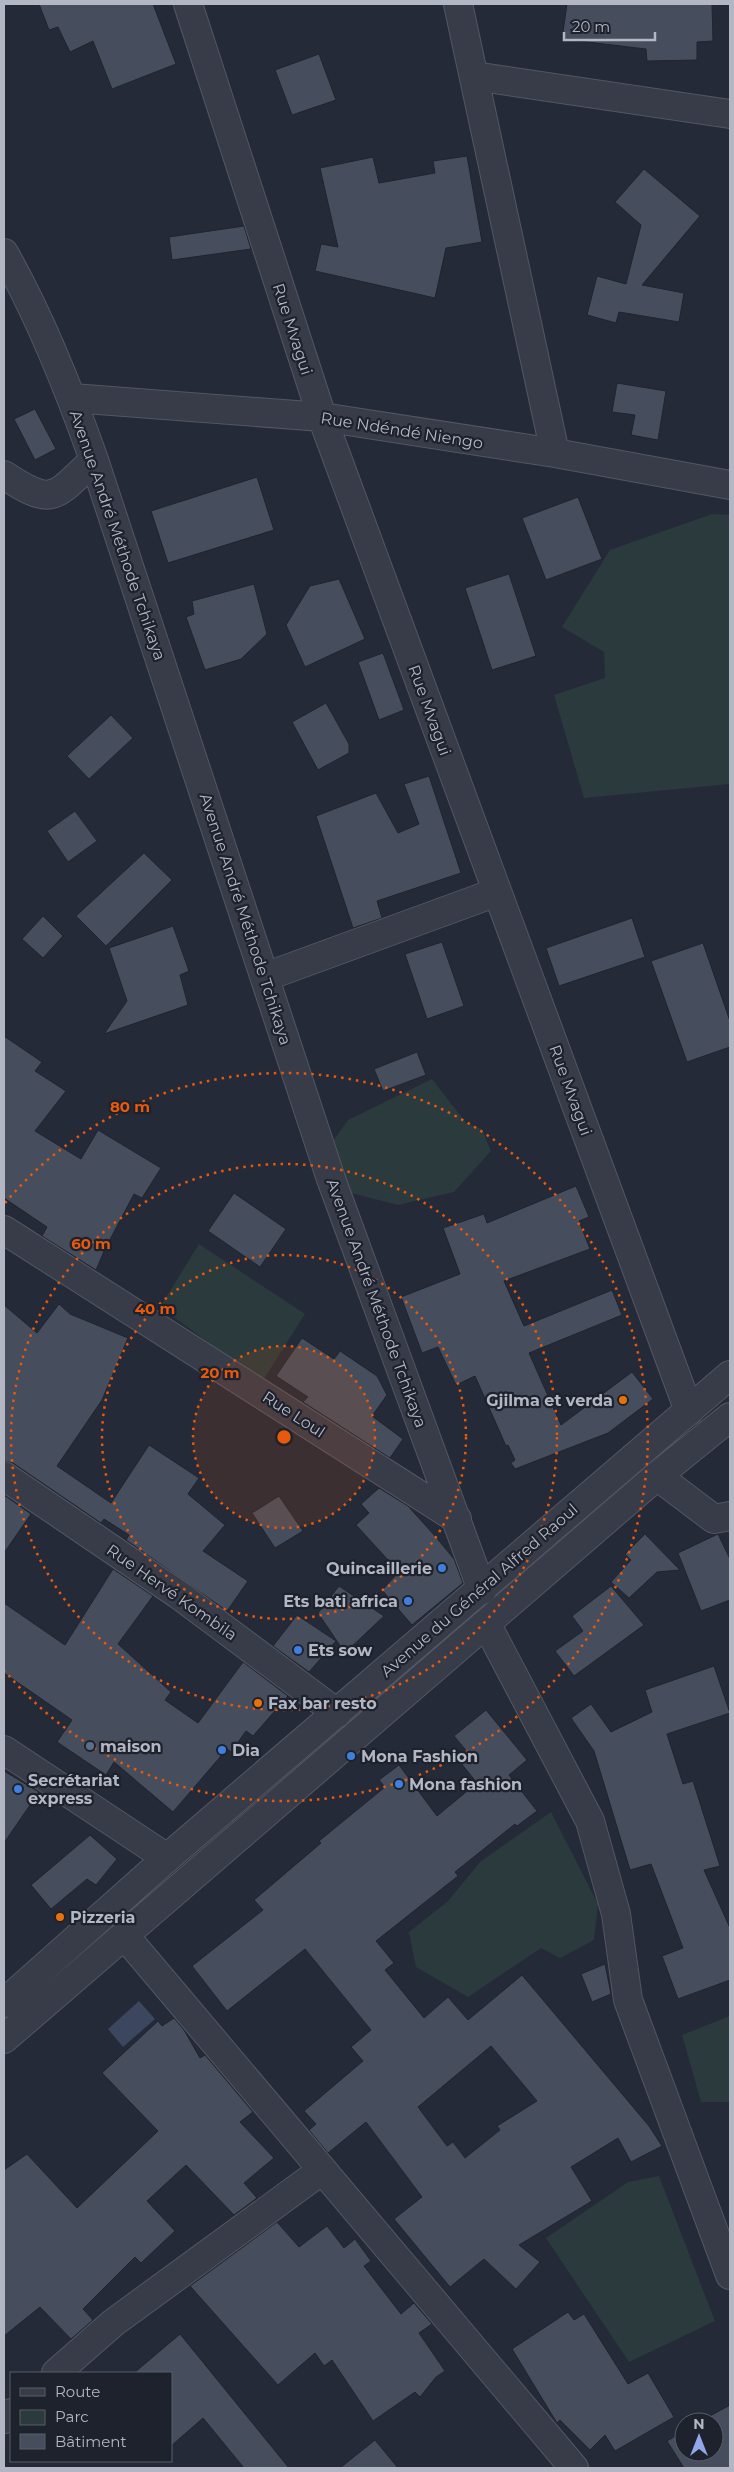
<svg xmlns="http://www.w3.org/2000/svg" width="734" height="2472" font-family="Montserrat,sans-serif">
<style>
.green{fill:#2a3a3d}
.water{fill:#3c465f}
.building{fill:#464d5c;stroke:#1f242f;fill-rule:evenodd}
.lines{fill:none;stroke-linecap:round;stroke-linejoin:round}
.minor-casing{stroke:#535763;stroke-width:30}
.tertiary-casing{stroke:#535763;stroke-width:30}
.minor{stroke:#383c49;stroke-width:28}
.tertiary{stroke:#383c49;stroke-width:28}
.ring{fill:none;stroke:#e8590c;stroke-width:2.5;stroke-dasharray:2.5 5}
.food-dot{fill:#e8710a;stroke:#1d222d;stroke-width:2}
.shop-dot{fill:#3f7fe0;stroke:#1d222d;stroke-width:2}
.service-dot{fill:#5c6f8a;stroke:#1d222d;stroke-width:2}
.labels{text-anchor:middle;stroke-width:4.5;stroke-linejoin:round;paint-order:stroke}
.street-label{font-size:16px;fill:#b3b7c4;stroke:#1d222d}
.poi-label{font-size:16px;font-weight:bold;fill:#b3b7c4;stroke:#1d222d;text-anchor:start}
.centre{fill:#e8590c;stroke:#1d222d;stroke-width:2.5}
.ring-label{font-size:15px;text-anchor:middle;font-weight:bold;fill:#e8590c;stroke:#1d222d;stroke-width:4.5;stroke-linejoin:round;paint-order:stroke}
</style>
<rect width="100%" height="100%" fill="#242a38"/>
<path class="green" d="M712,514L730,515V784L584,798L554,695L605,678L604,652L562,627L610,550Z
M432,1079L467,1124L482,1129L491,1151L454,1192L398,1205L347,1192L333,1141L348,1120Z
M199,1244L305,1314L262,1382L160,1307Z
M551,1812L598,1904L594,1940L560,1958L541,1948L468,1997L416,1967L409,1932L448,1901L480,1862Z
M730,2016V2102H701L682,2035Z
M659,2176L715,2321L629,2362L546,2238L628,2182Z"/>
<path class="water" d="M139,2001L155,2019L123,2047L108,2029Z"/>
<path class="building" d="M39,4H153L176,64L112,89L93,41L70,52L58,27L49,30Z
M567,4H712L713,41L697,42V60L647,61L646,49L562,39Z
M319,54L336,100L292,115L275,70Z
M467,156L482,242L446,248L435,298L315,271L321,244L338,247L320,168L373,157L379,183L435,173L433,161Z
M644,169L700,216L642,285L684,293L679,322L619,312L616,323L587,315L597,276L626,284L641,225L615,202Z
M244,226L251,249L172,260L169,237Z
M617,383L666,391L658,440L631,435L635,415L612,412Z
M35,409L56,449L35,460L14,419Z
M257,477L274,530L168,563L151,511Z
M578,497L602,559L546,580L522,518Z
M509,574L536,656L492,670L465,588Z
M339,579L365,639L305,667L286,625L310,586Z
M254,584L267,634L241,659L205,670L186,617L194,614L192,601Z
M383,653L404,710L379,720L358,662Z
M326,703L349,744V753L318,770L292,722Z
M111,715L133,738L89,779L67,756Z
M429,776L461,873L377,901L382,918L353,928L316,816L376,793L398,833L419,824L404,784Z
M75,811L97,841L68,862L47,831Z
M144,853L172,880L106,946L76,916Z
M43,916L63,936L43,958L22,939Z
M632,918L645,957L559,986L546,948Z
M173,926L189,971L180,975L188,1005L104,1034L127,1001L109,948Z
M442,942L464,1006L427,1019L405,954Z
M703,943L730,1021V1047L687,1062L651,961Z
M4,1036L42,1062L35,1071L66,1091L35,1131L81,1159L98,1130L161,1168L142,1198L134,1194L105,1249L96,1270L42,1236L47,1227L4,1198Z
M417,1052L426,1075L383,1091L374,1069Z
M576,1186L589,1217L579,1221L590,1249L504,1281L524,1326L612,1290L622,1315L529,1353L561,1425L632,1372L653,1399L608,1433L515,1469L511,1463L515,1460L508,1445L506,1446L475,1376L456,1385L438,1347L422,1353L401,1297L460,1274L443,1228L484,1214L487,1223Z
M234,1193L286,1229L260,1267L208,1231Z
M59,1304L70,1314L128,1338L102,1400L57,1466L111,1503L149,1445L199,1478L188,1494L225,1525L203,1551L248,1581L227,1611L126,1540L129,1535L104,1519L101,1523L13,1463L4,1461V1305L37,1333Z
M302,1338L334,1359L340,1351L377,1376L387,1395L372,1416L403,1439L390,1458L303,1402L308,1397L276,1376Z
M379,1488L408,1506L435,1536L454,1559L463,1583L412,1625L382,1590L399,1572L356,1525L369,1513L361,1504Z
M4,1495L31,1514L4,1553Z
M279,1496L303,1531L275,1548L252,1513Z
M645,1534L680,1570L657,1572L629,1598L611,1582L631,1560L625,1554Z
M718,1534L730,1559V1600L701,1611L678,1553Z
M113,1569L153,1596L118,1644L171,1692L165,1700L198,1723L243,1662L288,1696L253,1736L246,1731L231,1752L227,1749L173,1812L114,1762L106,1775L57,1742L72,1720L4,1673V1603L65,1645Z
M339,1586L384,1616L345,1653L318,1613Z
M611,1586L644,1625L574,1676L555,1651L583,1631L572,1616Z
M297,1615L336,1641L309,1672L273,1646Z
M714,1666L730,1713L667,1734L683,1784L693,1781L720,1866L704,1870L730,1928V1980L678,1999L662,1956L683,1948L651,1864L630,1870L594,1751L571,1718L591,1704L611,1732L652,1712L645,1690Z
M486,1710L527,1760L509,1775L537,1811L517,1826L515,1824L455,1872L458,1876L376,1941L394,1963L385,1970L424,2018L448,1997L468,2020L522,1975L649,2126L662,2146L631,2162L618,2138L571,2167L592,2201L519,2245L540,2262L516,2289L484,2259L450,2287L394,2219L422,2197L366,2122L328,2153L309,2130L316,2124L304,2111L363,2061L351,2047L371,2030L305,1949L227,2011L192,1966L263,1910L254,1900L321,1843L319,1841L385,1787L379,1780L399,1765L437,1816L477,1783L460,1762L469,1754L454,1736ZM491,2046L537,2101L497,2126L500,2130L465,2158L453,2142L447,2146L418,2107Z
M4,1771L39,1792L4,1843Z
M90,1835L117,1859L96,1885L87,1879L51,1909L31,1885Z
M605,1964L611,1994L592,2002L581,1974Z
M174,2018L184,2030L200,2058L205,2055L253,2112L240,2122L274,2158L244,2183L257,2198L234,2215L186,2165L147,2201L175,2231L141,2263L135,2257L83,2309L93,2320L71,2339L40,2307L4,2336V2170L27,2154L77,2208L158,2131L102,2073L158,2021L162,2026Z
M277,2222L299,2247L327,2226L344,2248L355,2239L371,2261L364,2266L401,2314L414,2303L432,2324L419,2333L445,2371L436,2377L420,2397L415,2392L373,2421L332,2360L324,2366L315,2353L278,2385L190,2286Z
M568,2312L574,2320L584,2314L628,2384L648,2373L674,2417L615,2451L605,2435L590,2450L560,2420L557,2423L512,2349Z
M180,2334L289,2468H244L203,2418L171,2446V2373H134Z
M730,2405V2468H684L667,2441L684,2431V2452H714V2422H699Z
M375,2440L398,2468H340Z"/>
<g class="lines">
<defs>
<path id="minor" d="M188,4L322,417L689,1411
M458,4L555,453
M474,76L730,114
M4,253C41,318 69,389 94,460L331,1179L482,1590
M72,398L322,417L555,453L730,485
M4,475C54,508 54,497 94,460
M265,977L497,892
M4,1230L457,1519
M4,1476L179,1595L337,1713
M657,1476L714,1519L730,1516
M487,1625L590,1821L616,1914L628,2000L730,2275
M4,1750L167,1858
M125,1936L574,2468
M56,2373L113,2323L321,2171
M4,2419L11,2413"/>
<path id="tertiary" d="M4,2003L167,1858L730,1375
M4,2039L657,1476L730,1417"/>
</defs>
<use href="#minor" class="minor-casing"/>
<use href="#tertiary" class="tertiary-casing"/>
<use href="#minor" class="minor"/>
<use href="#tertiary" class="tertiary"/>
</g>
<circle cx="284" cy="1437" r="91" fill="#e8590c" fill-opacity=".12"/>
<g class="ring">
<circle cx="284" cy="1437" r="91"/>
<circle cx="284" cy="1437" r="182"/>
<circle cx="284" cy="1437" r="273"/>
<path d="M5 1203A364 364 0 1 1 5 1671"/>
</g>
<g class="food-dot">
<circle cx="623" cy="1400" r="5"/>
<circle cx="258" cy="1703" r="5"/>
<circle cx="60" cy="1917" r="5"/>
</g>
<g class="shop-dot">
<circle cx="442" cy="1568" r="5"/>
<circle cx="408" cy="1601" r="5"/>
<circle cx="298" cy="1650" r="5"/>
<circle cx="222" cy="1750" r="5"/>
<circle cx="351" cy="1756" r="5"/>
<circle cx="399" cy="1784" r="5"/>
<circle cx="18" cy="1789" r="5"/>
</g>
<circle class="service-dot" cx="90" cy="1746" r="5"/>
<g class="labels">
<g class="street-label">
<text transform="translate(293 329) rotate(72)" y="6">Rue Mvagui</text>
<text transform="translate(402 430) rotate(9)" y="6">Rue Ndéndé Niengo</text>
<text transform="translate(118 535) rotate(71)" y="6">Avenue André Méthode Tchikaya</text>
<text transform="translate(430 710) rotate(70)" y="6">Rue Mvagui</text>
<text transform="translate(246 919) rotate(72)" y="6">Avenue André Méthode Tchikaya</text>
<text transform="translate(571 1090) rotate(70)" y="6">Rue Mvagui</text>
<text transform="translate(377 1303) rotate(70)" y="6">Avenue André Méthode Tchikaya</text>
<text transform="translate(294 1414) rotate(33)" y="6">Rue Loul</text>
<text transform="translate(479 1590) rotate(-41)" y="6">Avenue du Général Alfred Raoul</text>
<text transform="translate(172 1592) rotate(35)" y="6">Rue Hervé Kombila</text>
</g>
<g class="poi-label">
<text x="613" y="1406" text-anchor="end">Gjilma et verda</text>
<text x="432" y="1574" text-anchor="end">Quincaillerie</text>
<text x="398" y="1607" text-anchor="end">Ets bati africa</text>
<text x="308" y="1656">Ets sow</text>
<text x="268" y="1709">Fax bar resto</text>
<text x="100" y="1752">maison</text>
<text x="232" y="1756">Dia</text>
<text x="361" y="1762">Mona Fashion</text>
<text x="28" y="1786">Secrétariat<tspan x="28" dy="18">express</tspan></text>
<text x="409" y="1790">Mona fashion</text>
<text x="70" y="1923">Pizzeria</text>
</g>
</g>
<circle cx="284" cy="1437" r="8" class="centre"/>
<g class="ring-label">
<text x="130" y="1112">80 m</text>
<text x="91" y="1249">60 m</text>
<text x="155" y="1314">40 m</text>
<text x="220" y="1378">20 m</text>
</g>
<rect width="734" height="2472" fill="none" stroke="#b3b7c4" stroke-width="10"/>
<rect x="10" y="2372" width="162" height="90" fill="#1d222d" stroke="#595e69"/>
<rect x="20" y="2388" width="25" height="8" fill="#383c49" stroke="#595e69"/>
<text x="55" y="2397" font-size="15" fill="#b3b7c4">Route</text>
<rect x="20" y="2410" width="25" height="15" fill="#2a3a3d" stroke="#595e69"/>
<text x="55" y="2422" font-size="15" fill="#b3b7c4">Parc</text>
<rect x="20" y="2434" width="25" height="15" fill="#464d5c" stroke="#595e69"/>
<text x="55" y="2447" font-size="15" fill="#b3b7c4">Bâtiment</text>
<g transform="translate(699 2437)"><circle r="24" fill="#1d222d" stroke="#595e69"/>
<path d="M0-4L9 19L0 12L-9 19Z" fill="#90a7ec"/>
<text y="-8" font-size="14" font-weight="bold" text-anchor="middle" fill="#b3b7c4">N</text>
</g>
<path d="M564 32v8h91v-8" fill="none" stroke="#b3b7c4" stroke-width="2.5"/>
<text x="572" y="32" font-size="15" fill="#b3b7c4" stroke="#1d222d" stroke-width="4" paint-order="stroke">20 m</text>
</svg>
